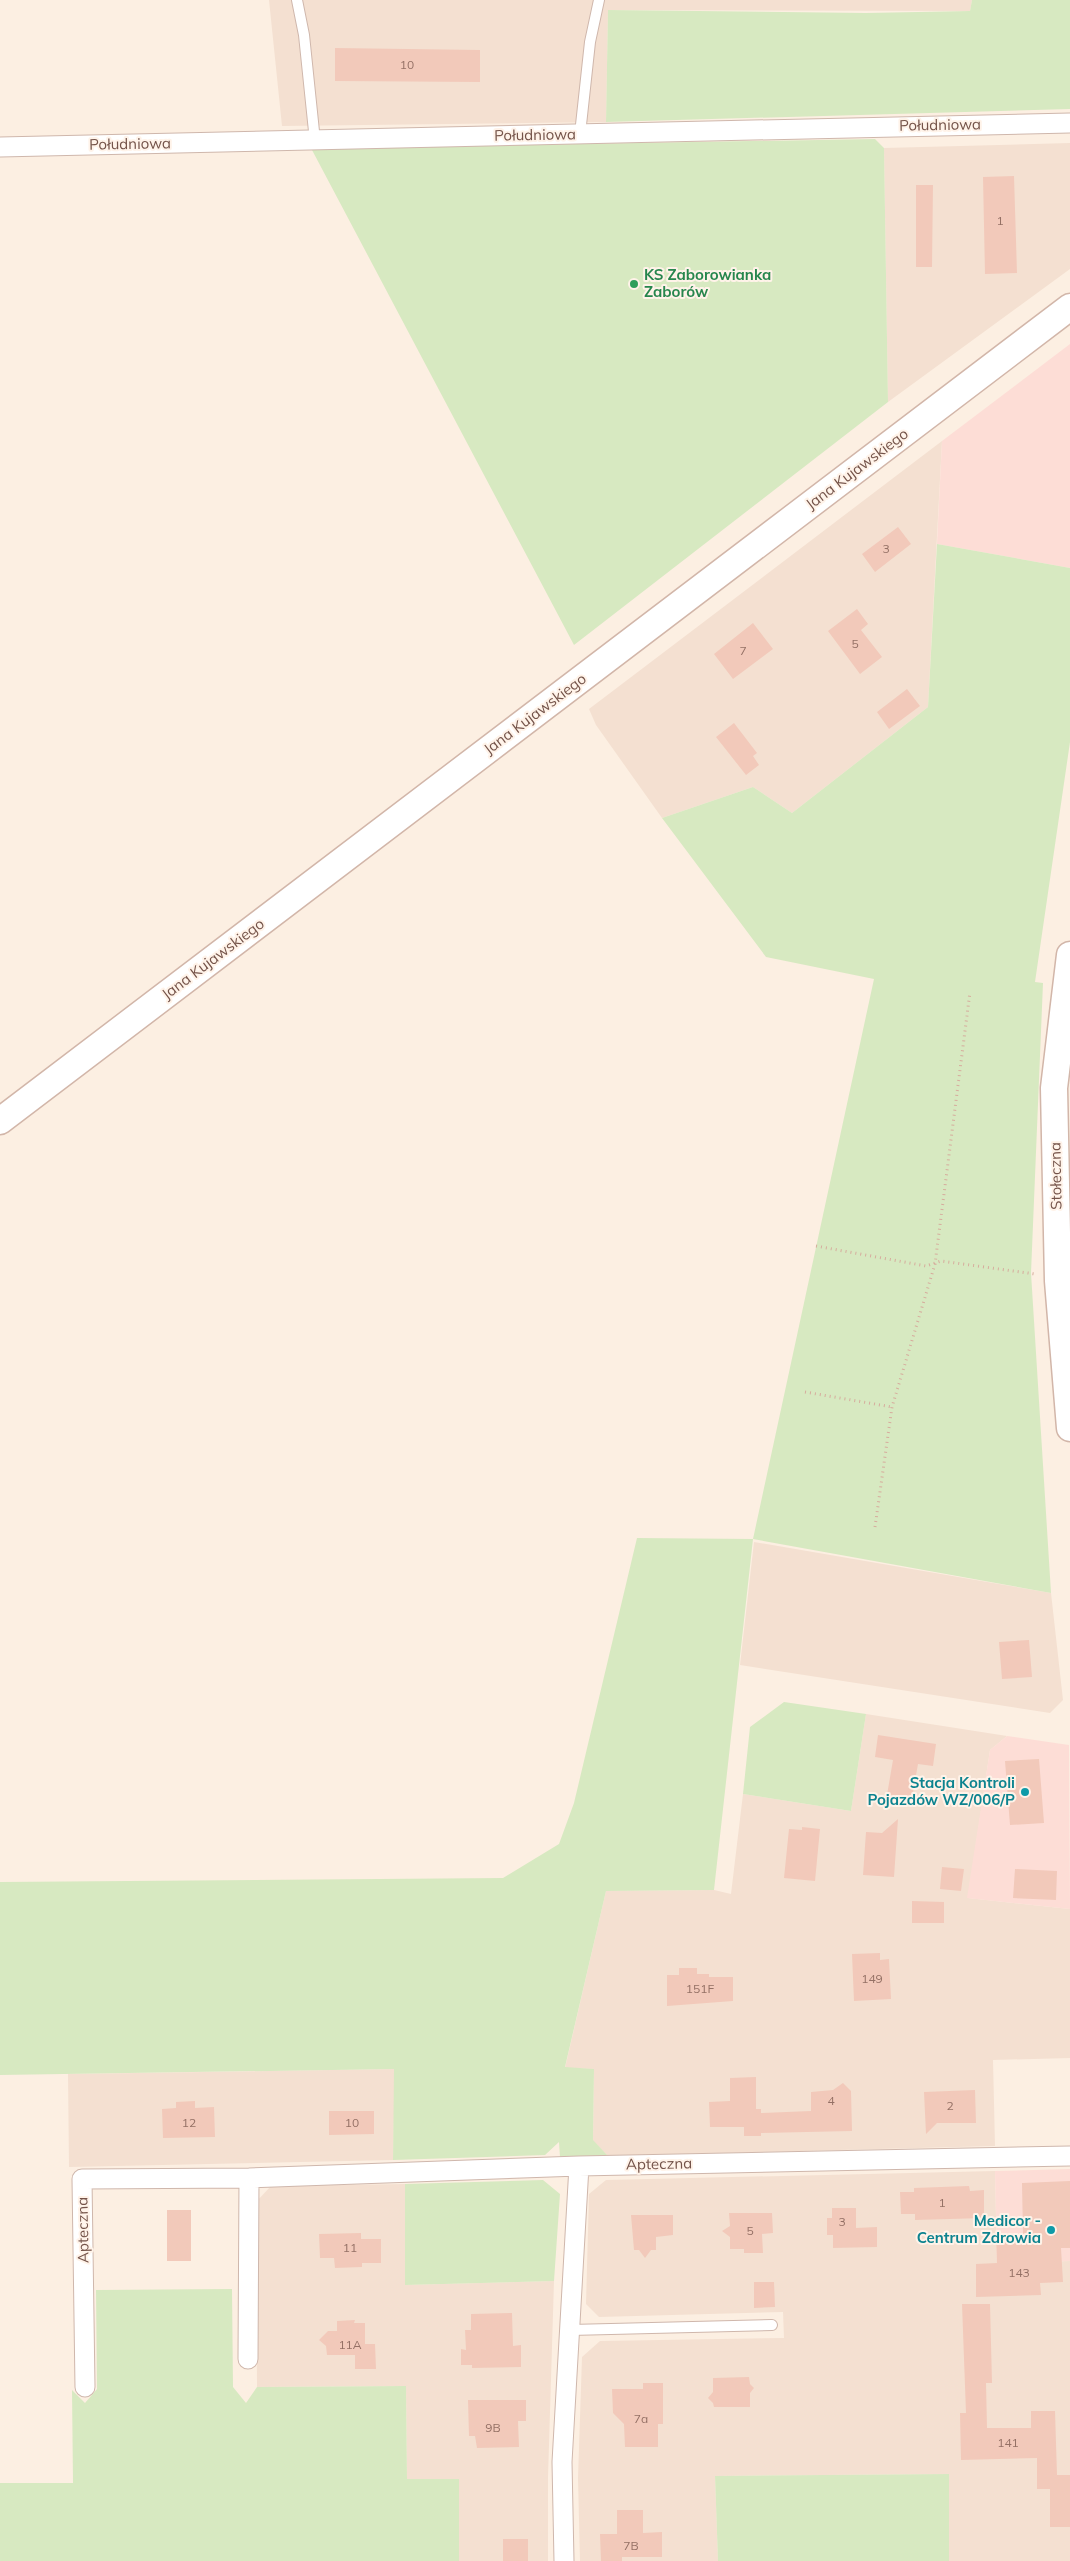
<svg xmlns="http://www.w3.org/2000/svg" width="1070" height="2561" font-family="Mulish,sans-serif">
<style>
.residential{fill:#f4e0d1}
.commercial{fill:#fdddd6}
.green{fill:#d7e9c1}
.building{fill:#f2c9ba}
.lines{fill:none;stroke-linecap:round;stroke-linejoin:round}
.service-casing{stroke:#cfb7ac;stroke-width:12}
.minor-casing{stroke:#cfb7ac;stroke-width:21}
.secondary-casing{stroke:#d2b6a9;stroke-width:29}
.path{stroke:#d6ac9d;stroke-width:3;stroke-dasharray:1 4;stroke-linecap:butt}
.service{stroke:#fff;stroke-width:10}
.minor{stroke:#fff;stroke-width:19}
.secondary{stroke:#fff;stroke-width:26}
.leisure-dot{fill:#2e9e5b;stroke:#fff3e9;stroke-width:2}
.culture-dot{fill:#0f9aa8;stroke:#fff3e9;stroke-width:2}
.labels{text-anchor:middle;stroke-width:4;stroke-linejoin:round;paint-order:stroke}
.number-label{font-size:12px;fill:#947065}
.street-label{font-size:15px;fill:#745349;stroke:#fff3e9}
.leisure-label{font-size:15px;font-weight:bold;fill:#27864d;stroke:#fff3e9;text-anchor:start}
.culture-label{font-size:15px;font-weight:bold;fill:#0d838f;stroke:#fff3e9;text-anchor:end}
</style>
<rect width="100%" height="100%" fill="#fcefe2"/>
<path class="residential" d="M269,0H972L970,11L608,10L606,122L282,126Z
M1070,143V269L888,402L884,148Z
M942,441L928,707L792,813L753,787L662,818L596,725L589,709Z
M754,1542L1051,1593L1063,1700L1050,1713L740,1665Z
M866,1714L1007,1736L990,1750L968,1898L1070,1909V2058L993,2060L995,2146L608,2156L593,2141L594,2069L565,2068L606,1891L714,1890L731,1894L743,1794L851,1811Z
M395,2069L393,2160L69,2167L68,2074Z
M995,2171L997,2263L1070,2261V2561H949V2474L715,2476L718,2561H580L578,2478L582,2357L600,2341L784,2338L783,2312L599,2317L586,2304L589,2194L606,2180Z
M405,2184V2285L554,2281L548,2478V2561H459V2479H407L406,2386L257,2387L256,2202L271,2186Z"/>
<path class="commercial" d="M1070,344V568L937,544L942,441Z
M1007,1736L1069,1745L1070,1909L967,1898L990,1750Z
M1070,2169V2261L997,2263L995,2171Z"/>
<path class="green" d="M972,0H1070V109L606,122L608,10L866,13L970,11Z
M875,139L884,148L888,402L574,645L312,150L337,148Z
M937,544L1070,568V742L1035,982L1043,983L1031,1273L1051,1593L753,1539L714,1890L606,1891L565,2067L594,2069L593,2140L608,2156L560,2157L559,2142L545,2155L393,2160L394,2069L0,2075V1882L503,1878L559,1844L574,1803L637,1538L753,1539L874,979L766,957L662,818L753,787L792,813L928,707Z
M784,1702L866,1714L851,1811L743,1794L750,1727Z
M543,2180L560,2194L554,2281L405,2285V2184Z
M232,2289L233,2387L246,2403L257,2387L406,2386L407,2479H459V2561H0V2483H73L72,2390L85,2403L97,2389L96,2290Z
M949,2474V2561H718L715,2476Z"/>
<path class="building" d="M335,48L480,50V82L335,81Z
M1014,176L1017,273L985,274L983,177Z
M916,185H933L932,267H916Z
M898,527L911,544L875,572L862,554Z
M857,609L868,624L861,630L882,657L860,674L828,631Z
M753,623L773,649L733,679L714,654Z
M907,689L920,706L889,729L877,712Z
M734,723L757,753L753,756L759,765L746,775L716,737Z
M1029,1640L1032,1677L1002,1679L999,1642Z
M878,1735L936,1744L933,1766L918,1764L912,1798L887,1795L893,1760L875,1757Z
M1039,1759L1044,1823L1010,1825L1005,1761Z
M898,1819L894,1877L863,1875L866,1832L882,1833Z
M802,1827L820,1829L815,1881L784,1878L789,1829L802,1830Z
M942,1867L964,1869L961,1891L940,1889Z
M1015,1869L1057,1871L1056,1900L1013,1898Z
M912,1901L944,1902V1923H912Z
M880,1953V1960L889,1959L891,1999L854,2001L852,1954Z
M679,1968H697V1974H709V1977H733V2001L667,2006V1975H679Z
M756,2077V2109H761V2113L811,2111V2092L833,2090L843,2083L851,2091L852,2131L761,2133V2136H744V2127H710L709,2102L730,2101V2078Z
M975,2090L976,2123H937L926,2134L924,2092Z
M195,2101V2108L214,2107L215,2137L163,2138L162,2109L176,2108V2102Z
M329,2111H374V2134L329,2135Z
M1070,2181V2248H1061L1063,2282L1040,2283L1041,2295L976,2297V2264L997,2263L996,2236L1023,2235L1022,2183Z
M969,2186L970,2191L984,2190V2218L915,2220V2214H901L900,2192H914V2188Z
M832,2208H856V2228L877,2227V2247L833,2248V2235H827V2218H832Z
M167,2210H191V2261H167Z
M729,2213H772L773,2233L762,2234L763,2253H744V2249H730V2237L722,2231L730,2226Z
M631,2215H673V2235L656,2237V2250H651L645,2258L639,2250H634Z
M361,2233V2239H381V2263H362V2267L335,2268L334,2258H320L319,2234Z
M754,2282H774L775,2307L754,2308Z
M962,2304H990L992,2383H986L987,2428H1031V2411H1055L1057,2475H1070V2527H1050V2489H1037V2458L961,2460L960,2413H966Z
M512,2313L513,2346L521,2345V2367L472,2368V2365H461V2349L466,2350L465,2330H471V2314Z
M355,2320L354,2323H365V2344H375L376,2369H355V2355H327L326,2346L319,2340L328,2331H337V2321Z
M749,2377L750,2384L754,2388L750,2393V2407H714L713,2403L708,2398L713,2392V2378Z
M643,2383H663V2424H658V2447H625L624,2424L613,2413L612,2389H643Z
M468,2400H526V2421H518L519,2447L477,2448L475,2436H469Z
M617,2510H643V2533L662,2532V2557H622V2561H601L600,2534H617Z
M503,2539H528V2561H503Z"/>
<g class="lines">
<defs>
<path id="service" d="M297,0L304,35L315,141
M580,134L590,42L599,0
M570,2330L772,2325"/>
<path id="minor" d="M0,147L1070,123
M248,2359L249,2178
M85,2387L82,2179L249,2178L579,2166L1070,2156
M564,2561L562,2462L579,2166"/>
<path id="secondary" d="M1070,955L1054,1088L1058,1281L1070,1428
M0,1121L1070,307"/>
</defs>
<use href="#service" class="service-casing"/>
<use href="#minor" class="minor-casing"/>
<use href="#secondary" class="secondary-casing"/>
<path class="path" d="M816,1246L926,1266L941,1261L1035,1274
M805,1392L892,1407
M875,1527L892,1407L935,1264L970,992"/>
<use href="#service" class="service"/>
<use href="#minor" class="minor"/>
<use href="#secondary" class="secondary"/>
</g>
<circle class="leisure-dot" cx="634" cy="284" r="5"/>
<g class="culture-dot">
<circle cx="1025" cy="1792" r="5"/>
<circle cx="1051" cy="2230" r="5"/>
</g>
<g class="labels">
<g class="number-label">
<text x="407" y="69">10</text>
<text x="1000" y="225">1</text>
<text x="886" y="553">3</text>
<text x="855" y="648">5</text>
<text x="743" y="655">7</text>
<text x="872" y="1983">149</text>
<text x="700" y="1993">151F</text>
<text x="831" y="2105">4</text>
<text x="950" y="2110">2</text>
<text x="189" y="2127">12</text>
<text x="352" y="2127">10</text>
<text x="942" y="2207">1</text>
<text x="842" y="2226">3</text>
<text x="750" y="2235">5</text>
<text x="350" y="2252">11</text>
<text x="1019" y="2277">143</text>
<text x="350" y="2349">11A</text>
<text x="641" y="2423">7a</text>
<text x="493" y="2432">9B</text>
<text x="1008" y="2447">141</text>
<text x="631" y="2550">7B</text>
</g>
<g class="street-label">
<text transform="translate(940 125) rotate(-1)" y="5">Południowa</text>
<text transform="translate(535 135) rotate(-1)" y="5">Południowa</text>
<text transform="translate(130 144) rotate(-1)" y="5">Południowa</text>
<text transform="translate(857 469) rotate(-37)" y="5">Jana Kujawskiego</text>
<text transform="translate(535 714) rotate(-37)" y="5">Jana Kujawskiego</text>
<text transform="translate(213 959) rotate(-37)" y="5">Jana Kujawskiego</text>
<text transform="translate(1056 1176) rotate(-91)" y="5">Stołeczna</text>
<text transform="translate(659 2164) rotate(-1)" y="5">Apteczna</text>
<text transform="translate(83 2230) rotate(-91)" y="5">Apteczna</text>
</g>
<g class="leisure-label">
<text x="644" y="280">KS Zaborowianka<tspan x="644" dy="17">Zaborów</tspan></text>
</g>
<g class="culture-label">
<text x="1015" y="1788">Stacja Kontroli<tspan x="1015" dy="17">Pojazdów WZ/006/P</tspan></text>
<text x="1041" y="2226">Medicor -<tspan x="1041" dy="17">Centrum Zdrowia</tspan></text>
</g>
</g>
</svg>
